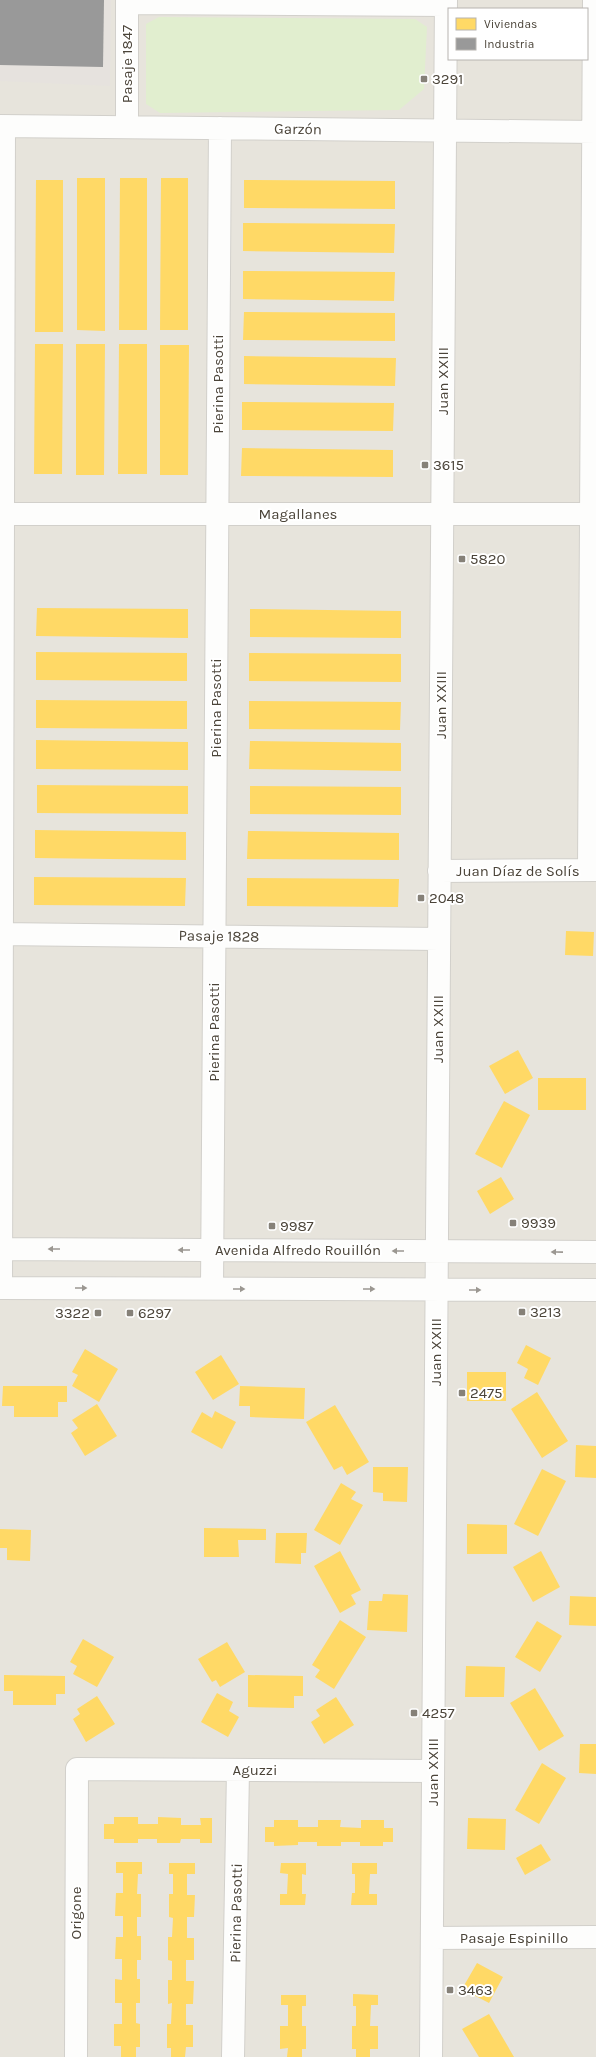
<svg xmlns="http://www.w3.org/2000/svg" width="596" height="2057" font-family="Karla,sans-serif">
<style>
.residential{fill:#e7e4dc;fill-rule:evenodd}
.industrial{fill:#e6e2de}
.green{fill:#e1eecf}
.homes{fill:#ffd966}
.industry{fill:#999}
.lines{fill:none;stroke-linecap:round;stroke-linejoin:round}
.minor-casing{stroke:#d2d0cb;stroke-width:24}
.minor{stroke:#fdfdfc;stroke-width:22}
.oneway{fill:#9b9791}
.poi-dot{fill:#868178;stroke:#fff;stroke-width:1.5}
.labels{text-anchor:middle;stroke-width:4;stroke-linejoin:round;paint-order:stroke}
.street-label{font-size:15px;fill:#4b4439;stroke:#fff}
.poi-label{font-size:15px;fill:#4b4439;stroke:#fff;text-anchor:start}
</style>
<rect width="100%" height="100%" fill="#f4f2ee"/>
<path class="residential" d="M0,0H596V2057H0ZM449,9H587V59H449Z"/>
<path class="industrial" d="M0,0H111L110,86L0,81Z"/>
<path class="green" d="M159,17L415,19L427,27L424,89L399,110L160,113L146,104V24Z"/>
<path class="homes" d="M77,178H105V331L77,330Z
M120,178H147V330H119Z
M161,178H188V330H160Z
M36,180H63V332H35Z
M244,180L395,181V209L244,208Z
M243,223L395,224L394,253L243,251Z
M243,271L395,272L394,301L243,299Z
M244,312L395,313V341L243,340Z
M35,344H63L62,474H34Z
M76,344H105L104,475H76Z
M119,344H147V474H118Z
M160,345H189L188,475H160Z
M244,356L396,358L395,386L244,384Z
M242,402L394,403L393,431L242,430Z
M242,448L393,450V477L241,476Z
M37,608L188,609V638L36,636Z
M250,609L401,611V638L250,637Z
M36,652L187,653V681L36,680Z
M249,653L401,654V682L249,681Z
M36,700L187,701V729L36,728Z
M249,701L401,702L400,730L249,729Z
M36,740L188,742V770L36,769Z
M250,741L401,743V771L249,769Z
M37,785L188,786V814L37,813Z
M250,786L401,787V815L250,814Z
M35,830L186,832V860L35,858Z
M248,831L399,833V860L247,859Z
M34,877L186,878L185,906L34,905Z
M247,878L399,879L398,907L247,906Z
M566,931L594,932L593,956L565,955Z
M518,1050L533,1078L505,1094L489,1066Z
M538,1078H586V1110H538Z
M504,1101L530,1115L502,1168L475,1154Z
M501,1177L514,1199L490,1214L477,1191Z
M526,1345L551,1358L538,1385L524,1378L528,1369L517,1363Z
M85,1349L118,1369L99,1402L72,1386L78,1375L72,1372Z
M221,1355L239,1384L213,1400L195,1372Z
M467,1372H506V1401H467Z
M3,1386H67V1402H58V1417H14V1406H2Z
M240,1386L305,1388L304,1419L250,1417V1406H239Z
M537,1392L568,1441L542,1458L511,1409Z
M97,1404L117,1436L85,1456L71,1433L78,1428L72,1420Z
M335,1405L369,1462L347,1475L342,1466L334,1470L306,1422Z
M215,1411L236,1422L222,1449L191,1432L202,1412L212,1418Z
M576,1445L596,1446V1478L575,1477Z
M373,1467H408L407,1502L383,1501V1493L373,1492Z
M542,1469L566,1481L538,1536L514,1524Z
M341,1483L356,1492L351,1499L363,1505L340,1545L314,1530Z
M467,1524L507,1525V1554H467Z
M204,1528L266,1529V1540H238L239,1557H204Z
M0,1529L31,1530L30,1561L7,1560V1548H0Z
M276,1533H307L306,1553H301V1564L275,1563Z
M340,1551L361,1590L351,1595L356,1604L340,1613L314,1566Z
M541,1551L560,1587L533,1602L513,1567Z
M383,1594L408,1595L407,1632L367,1630L369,1601H382Z
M570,1596L596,1597V1626L569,1625Z
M340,1620L366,1637L334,1689L315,1677L320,1670L312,1665Z
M537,1621L562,1636L540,1672L515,1657Z
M83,1639L114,1657L97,1687L73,1674L77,1666L70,1662Z
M227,1642L245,1672L220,1687L216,1680L212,1682L198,1659Z
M466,1666L505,1667L504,1697H465Z
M4,1675L65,1676V1694H56V1705H13V1691H4Z
M248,1675L303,1676V1696H294V1708L248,1707Z
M535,1688L564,1736L539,1751L510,1703Z
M217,1693L233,1702L229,1711L239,1717L228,1737L201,1722Z
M97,1696L115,1724L86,1742L73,1719L80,1714L77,1709Z
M336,1697L354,1725L324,1744L311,1722L320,1716L316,1710Z
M580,1744H596V1774L579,1773Z
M542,1763L566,1778L539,1824L515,1810Z
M114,1817H138V1824H158V1817L181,1818V1825H201L200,1818H212V1843H200V1839H181L180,1843H157V1839H138V1843H114V1839H104V1824H114Z
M468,1818L506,1819L505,1850L467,1849Z
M274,1820H298V1827H318V1820H341L340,1827L361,1828V1820H384V1828H393V1842H383V1846H360V1842H341V1846H317V1842H298V1845L274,1846V1842H265V1827H274Z
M541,1844L551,1860L525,1875L516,1858Z
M116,1862H142V1874H138L137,1894H141V1917H137V1936H141V1960H137V1979H140V2003H136V2023L140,2024V2047H136V2057H121V2046H114V2024H122V2003H115V1979L122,1980V1959H115L116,1937H123V1916H115L116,1893H123V1873H116Z
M169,1863H195V1874H187V1895H195L194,1917H187V1938H194V1960H186V1981H194L193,2004H186V2025H193V2047H186L185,2057H171V2048H167V2024H171L172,2003L168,2004V1980H172V1961L168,1960V1937H172L173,1918L169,1917V1894H173V1874H169Z
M281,1863H306V1875L302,1874V1894H306L305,1905H280V1894H287L288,1874L280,1873Z
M352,1863H377V1874H370L369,1894H377V1905H351L352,1893H355V1874H352Z
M477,1963L503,1977L489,2003L462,1989Z
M353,1994L378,1995V2005H371L370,2026H378V2049H370V2057H356V2049H352V2026H356V2006H353Z
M281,1995H306V2006H302V2026H306V2049H302V2057H287L288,2048L280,2049V2026H288V2005H281Z
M489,2014L514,2057H479L462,2029Z"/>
<path class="industry" d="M0,0H104L103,67L0,65Z"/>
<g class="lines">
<defs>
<path id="minor" d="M127,0V127
M127,3L446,5
M0,126L596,132
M0,514H596
M589,870L594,0
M439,871L596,870
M0,934L439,939
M0,1249L596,1252
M0,1288L596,1290
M1,1288L4,127
M212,1288L220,128
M432,1938L596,1937
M76,2057L77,1769L433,1771
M233,2057L238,1770
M431,2057L446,0"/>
</defs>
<use href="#minor" class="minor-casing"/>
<use href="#minor" class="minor"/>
</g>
<defs><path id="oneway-solid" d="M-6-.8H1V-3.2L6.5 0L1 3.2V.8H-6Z"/></defs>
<g class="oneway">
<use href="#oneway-solid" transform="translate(54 1249) rotate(-180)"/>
<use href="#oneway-solid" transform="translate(184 1250) rotate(-180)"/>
<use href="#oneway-solid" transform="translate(398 1251) rotate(-180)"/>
<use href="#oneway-solid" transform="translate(557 1252) rotate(-179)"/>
<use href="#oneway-solid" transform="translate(81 1288)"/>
<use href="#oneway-solid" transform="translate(239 1289)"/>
<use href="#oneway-solid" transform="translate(369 1289)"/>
<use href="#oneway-solid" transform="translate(475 1290)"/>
</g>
<g class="poi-dot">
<rect x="420" y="75" width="8" height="8" rx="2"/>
<rect x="421" y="461" width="8" height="8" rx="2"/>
<rect x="458" y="555" width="8" height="8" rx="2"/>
<rect x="417" y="894" width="8" height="8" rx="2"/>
<rect x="509" y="1219" width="8" height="8" rx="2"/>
<rect x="268" y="1222" width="8" height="8" rx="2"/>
<rect x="518" y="1308" width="8" height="8" rx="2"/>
<rect x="94" y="1309" width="8" height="8" rx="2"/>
<rect x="126" y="1309" width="8" height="8" rx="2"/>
<rect x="458" y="1389" width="8" height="8" rx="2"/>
<rect x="410" y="1709" width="8" height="8" rx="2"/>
<rect x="446" y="1986" width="8" height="8" rx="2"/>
</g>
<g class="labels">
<g class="street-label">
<text transform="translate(127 64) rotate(-90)" y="5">Pasaje 1847</text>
<text transform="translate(298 129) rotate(1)" y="5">Garzón</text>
<text transform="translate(443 381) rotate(-90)" y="5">Juan XXIII</text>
<text transform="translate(218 384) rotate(-90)" y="5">Pierina Pasotti</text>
<text x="298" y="519">Magallanes</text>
<text transform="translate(441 705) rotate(-90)" y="5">Juan XXIII</text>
<text transform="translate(216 708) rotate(-90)" y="5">Pierina Pasotti</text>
<text x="518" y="876">Juan Díaz de Solís</text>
<text transform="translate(219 936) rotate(1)" y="5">Pasaje 1828</text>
<text transform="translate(438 1029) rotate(-90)" y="5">Juan XXIII</text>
<text transform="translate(214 1032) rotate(-90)" y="5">Pierina Pasotti</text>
<text x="298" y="1255">Avenida Alfredo Rouillón</text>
<text transform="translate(436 1352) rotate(-90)" y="5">Juan XXIII</text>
<text x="255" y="1775">Aguzzi</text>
<text transform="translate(433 1772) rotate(-90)" y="5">Juan XXIII</text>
<text transform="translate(76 1913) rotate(-90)" y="5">Origone</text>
<text transform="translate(236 1913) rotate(-89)" y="5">Pierina Pasotti</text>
<text x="514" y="1943">Pasaje Espinillo</text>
</g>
<g class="poi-label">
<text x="432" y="84">3291</text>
<text x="433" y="470">3615</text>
<text x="470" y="564">5820</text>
<text x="429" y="903">2048</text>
<text x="521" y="1228">9939</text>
<text x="280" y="1231">9987</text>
<text x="530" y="1317">3213</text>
<text x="90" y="1318" text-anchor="end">3322</text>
<text x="138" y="1318">6297</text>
<text x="470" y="1398">2475</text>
<text x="422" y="1718">4257</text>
<text x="458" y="1995">3463</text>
</g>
</g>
<rect x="448" y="8" width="140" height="52" fill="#ffffff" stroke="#b7b4b0"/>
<rect x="456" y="18" width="20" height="12" fill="#ffd966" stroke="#b7b4b0"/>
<text x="484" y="28" font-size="12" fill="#4b4439">Viviendas</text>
<rect x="456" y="38" width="20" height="12" fill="#999999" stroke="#b7b4b0"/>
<text x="484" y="48" font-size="12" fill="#4b4439">Industria</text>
</svg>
